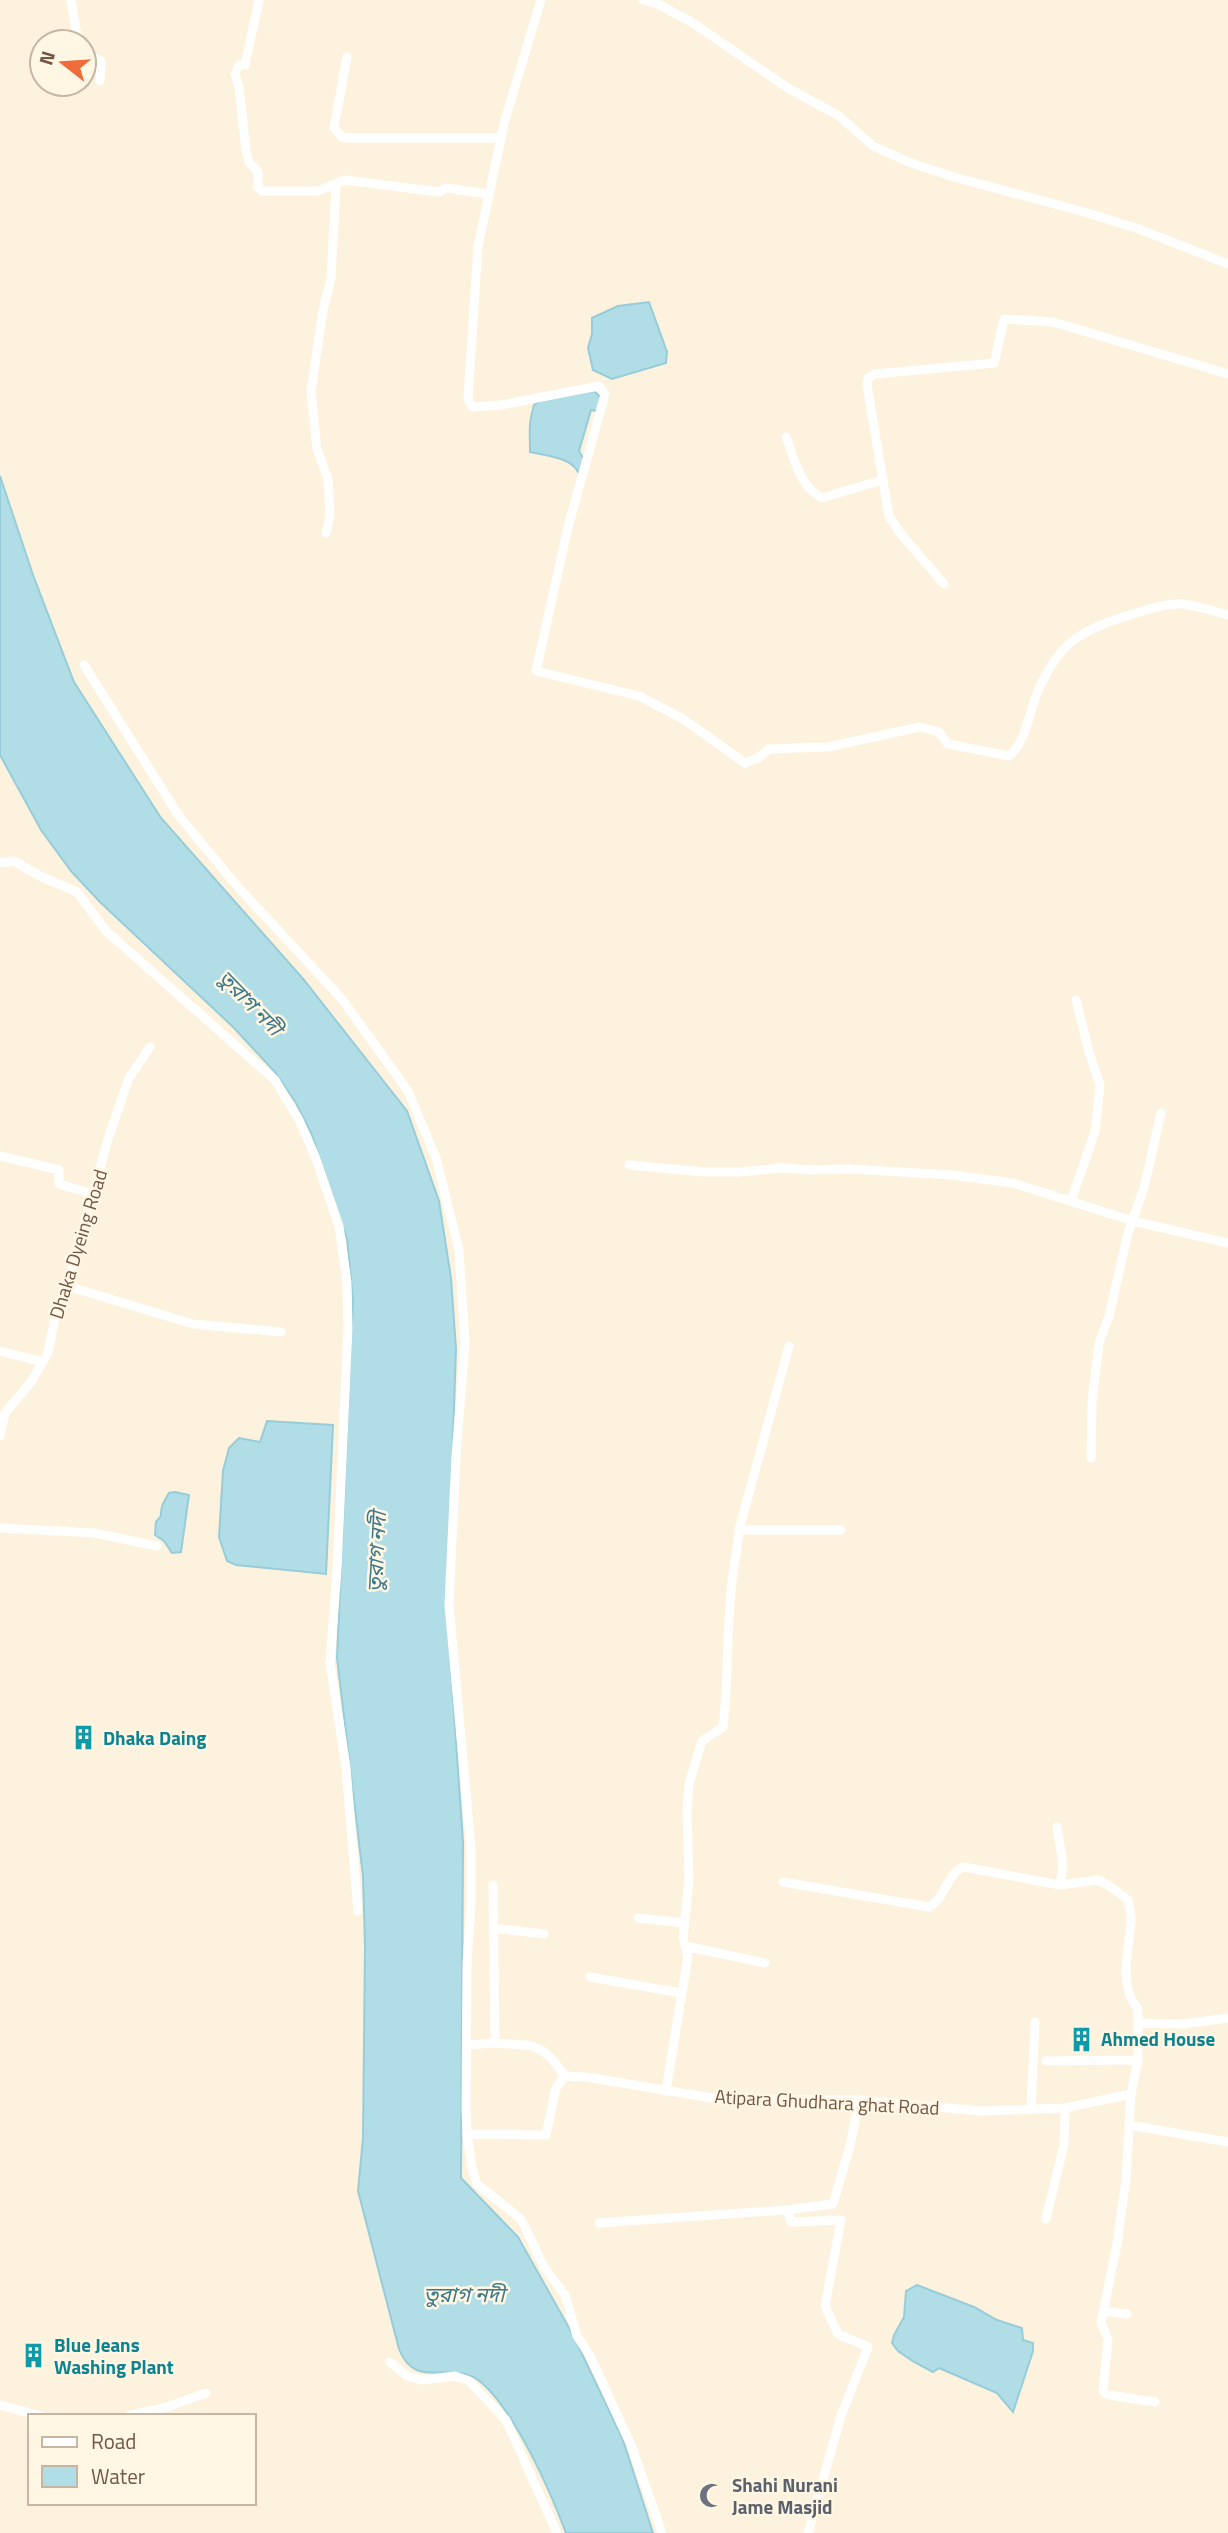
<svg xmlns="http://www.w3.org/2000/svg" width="1228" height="2533" font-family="'Titillium Web','Noto Sans Bengali',sans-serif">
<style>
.water{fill:#b1dde7;stroke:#97ccd9;stroke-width:2}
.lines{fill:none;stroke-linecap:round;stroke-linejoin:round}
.minor{stroke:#fff;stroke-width:9}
.labels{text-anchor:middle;stroke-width:5;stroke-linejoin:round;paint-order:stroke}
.street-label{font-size:19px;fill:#735745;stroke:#fff6e4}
.culture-label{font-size:19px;font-weight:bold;fill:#0d838f;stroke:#fff6e4;text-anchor:start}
.worship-label{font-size:19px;font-weight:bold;fill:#5b616d;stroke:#fff6e4;text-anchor:start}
.water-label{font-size:21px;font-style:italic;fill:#3d7989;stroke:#fff6e4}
</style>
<rect width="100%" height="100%" fill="#fdf2dd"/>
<path class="water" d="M649,302L667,352L666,363L612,379L593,370L588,348L592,334V318L618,306Z
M594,391L601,398L597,411L591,410L579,451L584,460L582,472H578C572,458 545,455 530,452C530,433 528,425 534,405L540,401Z
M0,476L33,575L74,682L161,818L304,980L407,1111L439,1201L451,1278L456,1349L447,1612L463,1842L461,2178L518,2237L573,2335L623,2440L653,2533H566C550,2490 515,2412 482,2383C452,2357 416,2393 399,2349L358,2191L363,2138L365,1946L363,1876L337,1658L353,1300L347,1239L312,1135L296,1103L274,1071L233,1027L100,902L71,871L41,830L0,755Z
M267,1421L333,1425L326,1574L236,1565L227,1561L219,1537L223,1471L229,1448L239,1438L260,1442Z
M175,1492L189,1495L181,1552L172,1553L164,1541L155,1535L156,1522L161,1516C160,1507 165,1500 169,1493Z
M917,2285L974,2307L997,2320L1022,2328L1023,2340L1033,2343V2351L1013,2412L997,2393L939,2368L933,2372L914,2362L898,2351L892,2343L894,2335L904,2317L906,2291Z"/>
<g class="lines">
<path class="minor" d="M71,0L78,42
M259,0L245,65H239L235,74L239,87L246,150L249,162L258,172V187L262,191H318L345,180L439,192L446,188L488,194
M541,0L505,120L478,246L468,399L472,407L501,405L599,386L605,394L568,527L536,671L639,696L683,719L745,763L758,758L769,749L828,747L920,727L939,732L948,744L1009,756C1026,742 1029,713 1037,693C1059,641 1081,630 1133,614C1147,610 1165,603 1180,604C1196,605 1213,611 1228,615
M643,0L658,4L693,23L788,88L839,116L873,146L911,163L954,177L1084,212L1139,229L1228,264
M84,53L101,61L100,81
M347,57L334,128L343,138H501
M786,437C794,458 800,487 822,498L882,480
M326,533L330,516L328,479L317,449L311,391L323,310L331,279L336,185
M944,584L900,533L889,516L867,385L868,378L875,374L994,363L1004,319L1053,322L1228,374
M84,665L179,816L237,886L341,998L408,1091L436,1158L459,1250L465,1343L456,1455L449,1605L471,1849V1906L467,1963L466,2108L467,2134L472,2168L477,2184L521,2219L544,2267L565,2295L577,2336L590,2356L631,2445L662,2533
M0,863L14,861L40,876L77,892L106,931L275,1080L299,1120L315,1156L339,1226L347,1283L348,1329L337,1570L330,1663L346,1767L358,1911
M0,1156L59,1170V1184L93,1194
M629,1165L704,1172H740L782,1168L811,1170L849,1169L952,1175L1013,1183L1133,1221L1228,1243
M1071,1201L1095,1132L1100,1085L1089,1052L1076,1000
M67,1286L193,1324L281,1332
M0,1351L43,1362
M0,1436L5,1413L31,1382L48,1353L55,1318L67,1286L108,1139L129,1078L150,1047
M1091,1458L1092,1402L1099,1343L1109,1316L1128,1233L1144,1188L1161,1113
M0,1528L94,1533L157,1546
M739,1530H841
M1057,1827L1063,1864L1060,1885
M783,1882L929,1907C945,1899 949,1870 964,1867L1060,1885L1098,1880L1108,1885L1128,1900C1129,1907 1132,1916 1131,1922C1129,1949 1118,1987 1138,2009V2060L1131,2094L1126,2179L1117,2244L1101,2323L1108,2339L1103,2391L1108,2395L1155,2402
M493,1885L495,2043C535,2046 541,2041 565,2076
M638,1918L684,1923
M493,1928L544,1934
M685,1946L765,1963
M590,1977L681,1993
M1138,2023L1183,2024L1228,2018
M467,2045L495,2043
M1046,2061L1138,2060
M565,2076L586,2077L718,2099L859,2100L980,2111L1065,2108L1131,2094
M666,2091L688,1956L683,1938L689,1879L687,1810L689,1784L702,1741L723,1727C729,1676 726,1624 733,1574C735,1559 738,1546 739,1530L789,1346
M1031,2108L1035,2022
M1129,2125L1228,2142
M467,2134L546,2135L556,2088L565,2076
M787,2210L833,2204L850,2146L859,2100
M1046,2219L1064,2145L1065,2108
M599,2223L787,2210L791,2222L841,2220
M1103,2311L1127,2314
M390,2362L407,2376L422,2380L455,2376L469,2381L506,2420L557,2533
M0,2405L41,2416
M128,2416L167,2407L206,2393
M808,2533L841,2416L868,2347L838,2334L825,2306L841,2220"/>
</g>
<defs>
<symbol id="building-bare" viewBox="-9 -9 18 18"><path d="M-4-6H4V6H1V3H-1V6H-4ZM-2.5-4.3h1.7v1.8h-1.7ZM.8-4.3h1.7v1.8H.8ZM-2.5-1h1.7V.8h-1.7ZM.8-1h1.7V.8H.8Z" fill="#0f9aa8" stroke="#fff6e4" stroke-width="2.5" paint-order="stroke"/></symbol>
<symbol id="mosque-bare" viewBox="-9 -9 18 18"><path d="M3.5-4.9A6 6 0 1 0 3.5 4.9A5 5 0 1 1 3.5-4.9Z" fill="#6b7280" stroke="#fff6e4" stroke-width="2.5" paint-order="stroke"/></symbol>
</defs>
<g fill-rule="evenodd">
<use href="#building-bare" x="66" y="1720" width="35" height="35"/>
<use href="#building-bare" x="1064" y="2022" width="35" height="35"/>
<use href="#building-bare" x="16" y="2338" width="35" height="35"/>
<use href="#mosque-bare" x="694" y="2478" width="35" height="35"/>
</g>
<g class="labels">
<g class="street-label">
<text transform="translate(78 1244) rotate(-73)" y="7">Dhaka Dyeing Road</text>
<text transform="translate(827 2102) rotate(3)" y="7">Atipara Ghudhara ghat Road</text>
</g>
<g class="culture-label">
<text x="103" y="1745">Dhaka Daing</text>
<text x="1101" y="2046">Ahmed House</text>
<text x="54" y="2352">Blue Jeans<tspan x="54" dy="22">Washing Plant</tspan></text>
</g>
<g class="worship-label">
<text x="732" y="2492">Shahi Nurani<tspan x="732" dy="22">Jame Masjid</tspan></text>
</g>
<g class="water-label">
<text transform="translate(250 1003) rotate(46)" y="7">তুরাগ নদী</text>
<text transform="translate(377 1552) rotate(-87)" y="7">তুরাগ নদী</text>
<text x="464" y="2302">তুরাগ নদী</text>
</g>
</g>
<rect x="28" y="2414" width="228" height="91" fill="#fff6e4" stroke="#c7b6a4" stroke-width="2"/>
<rect x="42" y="2437" width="35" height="10" fill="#ffffff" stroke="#c7b6a4" stroke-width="2"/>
<text x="91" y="2449" font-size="21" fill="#735745">Road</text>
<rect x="42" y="2466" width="35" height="21" fill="#b1dde7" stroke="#c7b6a4" stroke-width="2"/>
<text x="91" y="2484" font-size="21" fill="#735745">Water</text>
<g transform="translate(63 63) rotate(287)"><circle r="33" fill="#fff6e4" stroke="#c7b6a4" stroke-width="2"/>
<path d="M0-5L12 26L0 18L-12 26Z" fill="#ef6b3a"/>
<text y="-10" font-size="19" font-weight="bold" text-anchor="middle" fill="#735745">N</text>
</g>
</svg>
